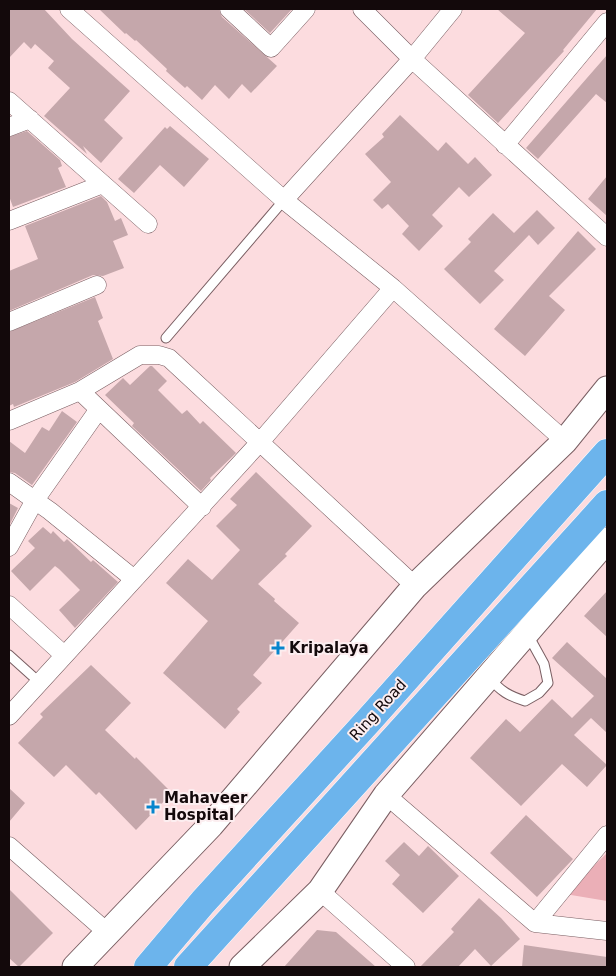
<svg xmlns="http://www.w3.org/2000/svg" width="616" height="976" font-family="'DejaVu Sans',sans-serif">
<style>
.green{fill:#ebafb7}
.building{fill:#c5a7ab}
.lines{fill:none;stroke-linecap:round;stroke-linejoin:round}
.lane-casing{stroke:#795e62;stroke-width:11}
.street-casing{stroke:#795e62;stroke-width:19}
.secondary-casing{stroke:#795e62;stroke-width:27}
.highway-casing{stroke:#fff;stroke-width:29}
.lane{stroke:#fff;stroke-width:9}
.street{stroke:#fff;stroke-width:18}
.secondary{stroke:#fff;stroke-width:25}
.highway{stroke:#6cb4ec;stroke-width:28}
.poi-dot{fill:#0685cd;stroke:#fceef0;stroke-width:2}
.labels{text-anchor:middle;stroke-width:4;stroke-linejoin:round;paint-order:stroke}
.poi-label{font-size:15px;font-weight:bold;fill:#13090b;stroke:#fceef0;text-anchor:start}
.street-label{font-size:15px;fill:#13090b;stroke:#fceef0}
</style>
<rect width="100%" height="100%" fill="#fcdcdf"/>
<path class="green" d="M607,853V901L565,894Z"/>
<path class="building" d="M9,9H44L72,39L130,91L104,120L123,138L101,163L83,146L87,154L44,116L70,88L48,68L54,61L35,44L31,49L24,42L9,58Z
M99,9H219L222,17L277,66L251,93L242,84L229,99L215,85L202,100L187,86L185,88L176,80L166,71L167,69L136,40L135,41L126,33L125,34Z
M244,9H292L270,33Z
M497,9H597L563,50L564,51L498,123L468,95L525,33Z
M607,55V103L596,94L538,159L526,148Z
M400,115L438,151L446,142L468,164L475,157L492,175L469,197L459,187L432,215L443,226L419,251L402,234L409,226L388,204L382,209L373,200L391,182L365,154L384,137L382,134Z
M170,126L209,159L184,187L160,165L134,193L118,179L165,127L167,129Z
M27,131L60,160L62,166L58,168L66,187L13,207L9,196V137Z
M607,176V216L588,199Z
M101,196L107,202L115,221L121,218L128,235L113,241L124,268L103,276L93,275L9,311V271L38,259L25,226Z
M537,210L555,228L538,245L529,235L494,271L504,280L480,304L444,269L471,242L468,239L493,213L514,233Z
M578,231L596,249L549,296L565,310L525,356L494,329Z
M95,297L103,318L98,321L113,359L75,382L14,407L13,404L9,406V332Z
M150,366H152L167,381L158,390L182,414L187,410L200,424L203,421L236,453L210,478L211,480L201,491L132,426L134,423L105,395L123,378L130,385Z
M62,411L77,422L32,485L15,473L9,472V441L25,453L42,427L49,431Z
M256,472L312,526L285,554L287,556L258,584L275,599L274,601L299,623L253,675L262,683L237,709L240,712L225,729L163,673L208,621L166,583L188,559L212,580L240,550L216,526L237,505L230,499Z
M9,503L18,508L9,526Z
M43,527L51,534L53,531L64,542L67,539L91,562L93,560L118,582L75,628L59,610L80,590L59,569L55,566L30,591L11,571L35,548L28,541Z
M607,591V637L584,616Z
M567,642L607,679V733L591,718L574,735L607,765L587,787L562,764L521,806L470,758L506,719L520,732L552,699L572,718L594,696L552,658Z
M91,665L131,703L105,730L135,759L136,757L172,793L136,830L99,792L96,795L66,765L54,777L18,743L43,717L40,714Z
M9,788L25,803L9,822Z
M526,815L573,859L537,897L490,853Z
M404,842L419,856L428,846L459,876L423,913L392,884L400,875L385,861Z
M9,889L53,933L19,967L9,958Z
M479,898L501,918L520,939L491,966L475,949L458,967H420L454,932L451,929Z
M317,930L336,932L376,967H284Z
M524,945L607,957V967H522Z"/>
<g class="lines">
<defs>
<path id="lane" d="M166,338L284,200
M9,655L39,682
M490,678C500,691 509,696 525,701L539,693L548,683L544,664L528,635"/>
<path id="street" d="M69,9L284,200L393,288L565,441
M229,9L271,48L306,9
M362,9L412,59L607,237
M9,101L148,224
M9,127L30,119
M505,145L607,22
M284,200L412,59L453,9
M9,221L103,184
M9,322L97,285
M80,391L202,507
M9,421L80,391L140,355H159L169,358L415,586
M9,482L50,511L134,579
M9,547L35,500L99,409
M9,605L64,655
M9,716L260,442L393,288
M386,795L535,923L607,931
M9,846L108,933
M320,891L406,967
M535,923L607,835"/>
<path id="secondary" d="M75,967L211,825L415,586L565,441L607,389
M242,967L320,891L386,795L607,540"/>
<path id="highway" d="M148,967L203,902L369,720L607,453
M188,967L607,504"/>
</defs>
<use href="#lane" class="lane-casing"/>
<use href="#street" class="street-casing"/>
<use href="#secondary" class="secondary-casing"/>
<use href="#highway" class="highway-casing"/>
<use href="#lane" class="lane"/>
<use href="#street" class="street"/>
<use href="#secondary" class="secondary"/>
<use href="#highway" class="highway"/>
</g>
<g class="poi-dot">
<path d="M275.5 640.5h5v5h5v5h-5v5h-5v-5h-5v-5h5z"/>
<path d="M150.5 799.5h5v5h5v5h-5v5h-5v-5h-5v-5h5z"/>
</g>
<g class="labels">
<g class="poi-label">
<text x="289" y="653">Kripalaya</text>
<text x="164" y="803">Mahaveer<tspan x="164" dy="17">Hospital</tspan></text>
</g>
<g class="street-label">
<text transform="translate(378 710) rotate(-48)" y="5">Ring Road</text>
</g>
</g>
<rect width="616" height="976" fill="none" stroke="#13090b" stroke-width="20"/>
</svg>
